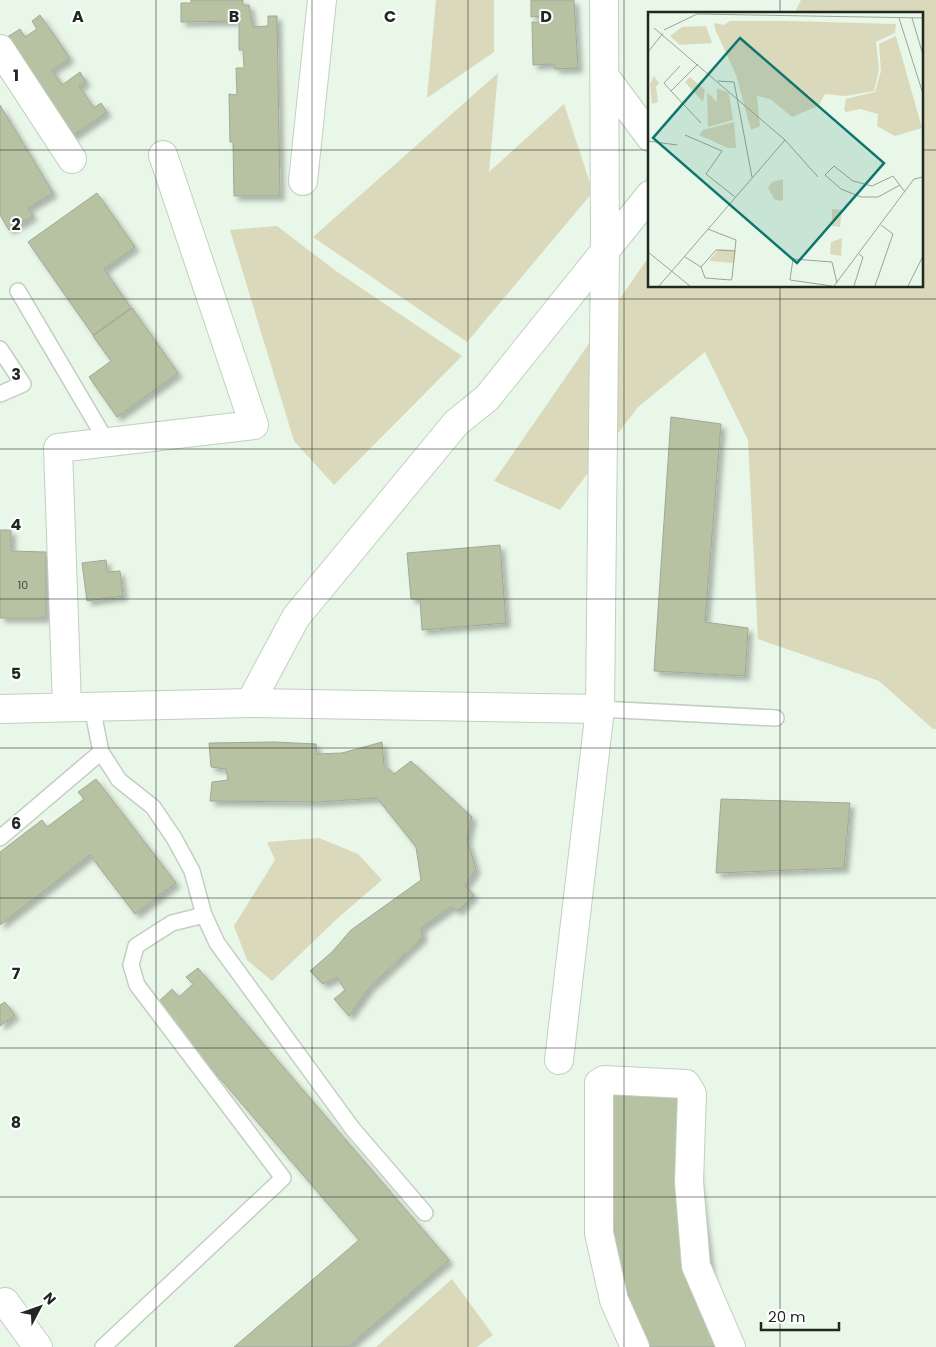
<svg xmlns="http://www.w3.org/2000/svg" width="936" height="1347" font-family="Poppins,sans-serif">
<style>
.green{fill:#dad9bb}
.building{fill:#b6c2a2;stroke:#a2a898;filter:url(#shadow)}
.lines{fill:none;stroke-linecap:round;stroke-linejoin:round}
.lane-casing{stroke:#c2cfc0;stroke-width:18}
.street-casing{stroke:#c2cfc0;stroke-width:30}
.lane{stroke:#fff;stroke-width:15}
.street{stroke:#fff;stroke-width:28}
.grid{fill:none;stroke:#222722;stroke-width:1;stroke-opacity:0.55}
.labels{text-anchor:middle;stroke-width:4;stroke-linejoin:round;paint-order:stroke}
.number-label{font-size:11px;fill:#474e42}
.inset-road{fill:none;stroke:#99a499;stroke-width:1}
.view{fill:#0f766e;fill-opacity:0.15;stroke:#0f766e;stroke-width:2.5}
.inset-edge{fill:none;stroke:#222722;stroke-width:2.5}
.grid-label{font-size:16px;text-anchor:middle;font-weight:bold;fill:#222722;stroke:#fff;stroke-width:4;stroke-linejoin:round;paint-order:stroke}
</style>
<defs>
<filter id="shadow"><feDropShadow dx="4.5" dy="4.5" stdDeviation="2.5" flood-color="#0004"/></filter>
</defs>
<rect width="100%" height="100%" fill="#e9f7e8"/>
<path class="green" d="M436,0H494V52L427,98Z
M801,0H936V729H933L879,681L758,639L748,440L705,352L638,407L560,510L494,481L650,255V286H922V14H794Z
M498,73L489,172L564,104L593,192L467,342L313,237Z
M277,226L336,271L462,356L334,485L294,441L230,230Z
M319,838L358,854L382,880L339,917L272,981L247,960L234,926L275,860L267,842Z
M452,1279L493,1335L477,1347H376Z"/>
<path class="building" d="M191,0H243V5H249L253,27L268,26V16H277L280,196H234L233,142H230L229,94L237,95L236,68H244L243,50H239V21L181,22V3H191Z
M531,0H574L578,68L555,69L554,64L533,65L532,22H541V16L531,17Z
M40,15L70,58L52,70L62,85L80,72L86,82L79,86L94,108L101,103L107,112L71,137L4,39L20,29L25,37L37,29L32,21Z
M0,105L53,193L28,208L33,216L9,230L0,215Z
M97,193L135,247L104,269L131,308L93,335L28,242Z
M132,308L178,373L117,417L89,377L111,361L93,336Z
M671,417L721,424L705,622L748,628L745,676L654,671Z
M0,530H11V551L46,552V618H0Z
M500,545L506,623L422,630L420,599H411L407,553Z
M106,560L107,572L120,571L123,596L87,601L82,563Z
M274,742L316,744L317,754L342,753L382,742L384,765L394,774L411,761L472,817L467,840L476,869L465,886L474,895L458,911L451,907L421,928L423,937L369,988L349,1016L334,999L345,990L337,977L323,984L310,971L332,952L351,930L421,880L416,847L377,798L318,802L210,801L212,782L228,780L226,769L211,767L209,743Z
M96,779L176,883L135,914L90,855L0,925V852L42,820L47,827L84,799L78,792Z
M721,799L850,803L844,868L716,873Z
M198,968L449,1260L348,1347H234L359,1240L156,1004L172,989L179,997L193,984L186,977Z
M5,1002L15,1015L0,1026V1005Z
M605,1084L686,1090L721,1347H644L641,1342L615,1245Z"/>
<g class="lines">
<defs>
<path id="lane" d="M18,291L107,442
M0,349L23,384L0,394
M92,707L101,752L119,780L153,807L174,838L192,871L204,915L217,943L352,1128L425,1213
M600,709L776,718
M0,838L101,752
M103,1347L283,1178L137,985L131,965L136,946L172,923L204,915"/>
<path id="street" d="M0,49L72,159
M606,78L650,137
M303,181L322,0
M250,703L296,617L456,423L487,398L650,195
M67,707L58,448L254,425L163,155
M0,709L250,703L600,709
M559,1060L600,709L605,249L604,0
M0,1305L5,1302L38,1347
M635,1347L614,1300L599,1233V1083L604,1080L686,1084L692,1094L689,1182L696,1266L731,1347"/>
</defs>
<use href="#lane" class="lane-casing"/>
<use href="#street" class="street-casing"/>
<use href="#lane" class="lane"/>
<use href="#street" class="street"/>
</g>
<path class="grid" d="M156,0V1347M312,0V1347M468,0V1347M624,0V1347M780,0V14M0,150H650M922,150H936M780,286V1347M0,299H936M0,449H936M0,599H936M0,748H936M0,898H936M0,1048H936M0,1197H936"/>
<g class="labels">
<g class="number-label">
<text x="23" y="589">10</text>
</g>
</g>
<g transform="translate(648 12)">
<rect width="275" height="275" fill="#e9f7e8"/>
<path d="M82,9H140L248,12L247,21L228,30L231,58L226,79L197,84L177,82L170,94L144,105L122,87L109,84L112,114L103,118L88,63L67,17L66,11L76,13ZM58,14L64,31L32,33L22,24L34,15ZM248,24L274,116L247,124L229,114L230,102L212,97L198,100L196,98L198,87L227,80L233,59L231,32ZM6,64L11,71L8,75L10,90L4,92L2,72ZM42,65L57,78L55,90L37,70ZM69,76L81,81L85,108L60,115L59,80L69,90ZM86,110L88,136H80L51,123L55,118ZM135,167V188L131,189L126,187L120,176L124,170ZM184,197L194,198L192,215L184,214ZM194,226L193,244L182,242L183,230ZM71,237L88,238L86,251L61,249Z" fill="#dad9bb"/>
<path class="inset-road" d="M251,6L275,82M264,6L275,43M6,16L137,128L170,165M16,18L49,2L275,6M0,40L15,21M50,52L23,79L53,111M70,69L86,70L104,165M23,79L16,71L32,54M37,123L74,139L58,162L87,185M0,129L29,133M252,173L230,185H213L193,177L177,163L186,154L205,169L224,174L245,164L257,180M60,217L88,228L84,266L83,268L57,266L53,255L68,238L87,239M0,240L42,274M37,245L53,255M11,274L137,128M184,274L142,268L145,247L184,250L189,271M186,274L266,167L275,165M206,274L215,245L211,242M227,274L245,222L233,213M260,274L275,244"/>
<path class="view" d="M92,26L236,151L149,251L5,126Z"/>
<rect width="275" height="275" class="inset-edge"/>
</g>
<g class="grid-label">
<text x="78" y="22">A</text>
<text x="234" y="22">B</text>
<text x="390" y="22">C</text>
<text x="546" y="22">D</text>
<text x="16" y="81">1</text>
<text x="16" y="230">2</text>
<text x="16" y="380">3</text>
<text x="16" y="530">4</text>
<text x="16" y="679">5</text>
<text x="16" y="829">6</text>
<text x="16" y="979">7</text>
<text x="16" y="1128">8</text>
</g>
<g transform="translate(40 1307) rotate(49)" stroke="#ffffff" stroke-width="4" paint-order="stroke">
<path d="M0-4L9 19L0 12L-9 19Z" fill="#222722"/>
<text y="-8" font-size="14" font-weight="bold" text-anchor="middle" fill="#222722">N</text>
</g>
<path d="M761 1322v8h78v-8" fill="none" stroke="#222722" stroke-width="2.5"/>
<text x="768" y="1322" font-size="15" fill="#222722" stroke="#ffffff" stroke-width="4" paint-order="stroke">20 m</text>
</svg>
